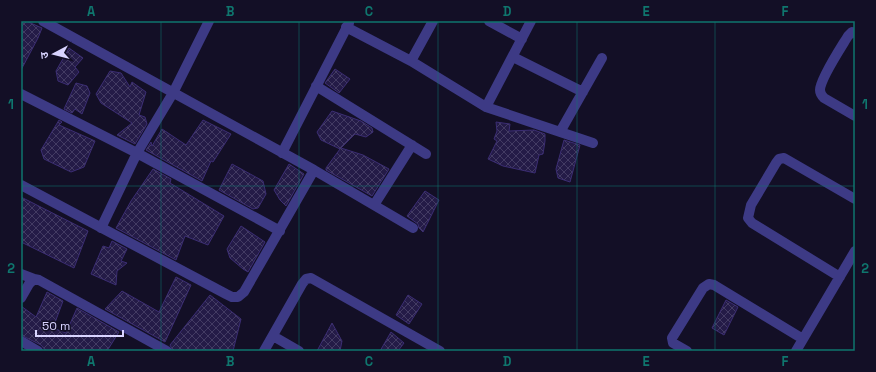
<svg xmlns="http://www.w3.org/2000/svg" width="876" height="372" font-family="'Space Grotesk','Noto Sans Devanagari',sans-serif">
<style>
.building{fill:url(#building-cross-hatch);stroke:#3b2d73}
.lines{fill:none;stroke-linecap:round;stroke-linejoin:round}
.minor{stroke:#3d3a85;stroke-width:10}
.grid{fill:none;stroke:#0f766e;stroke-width:1;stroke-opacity:0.55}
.neatline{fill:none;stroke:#0f766e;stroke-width:1.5}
.grid-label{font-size:13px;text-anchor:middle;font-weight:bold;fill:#0f766e}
</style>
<defs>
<pattern id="building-cross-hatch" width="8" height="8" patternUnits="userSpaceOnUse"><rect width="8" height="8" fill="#241b47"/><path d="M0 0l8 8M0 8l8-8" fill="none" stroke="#433b63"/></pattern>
</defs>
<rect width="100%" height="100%" fill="#130f26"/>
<path class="building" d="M21,21H26L42,28L38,38L21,70Z
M69,48L83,58L75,67L79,72L68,85L58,81L56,71Z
M335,69L350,79L339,93L325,83Z
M110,71L121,73L130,87L132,82L146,92L139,115L145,117L147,124L135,144L117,135L132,123L101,103L96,94Z
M76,83L87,86L90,93L82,114L75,109L72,113L64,109Z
M332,111L361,121L372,128L373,132L366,137L355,134L341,148L363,155L389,169L372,196L326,170V168L340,149L321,140L317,132Z
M59,120L62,122L59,125L95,141L84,167L71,172L44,159L41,150Z
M203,120L231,134L213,162L211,161L202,181L146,150L151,142L152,146L162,129L186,145Z
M496,122L510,124L509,131L534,130L545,134V141L543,154L539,155L535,173L503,166L488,159L497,141L494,139L497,131Z
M564,140L580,145L570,182L558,178L556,169Z
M232,164L263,181L266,194L258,208L253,209L219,190Z
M289,164L304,174L286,206L280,200L274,190Z
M153,169L171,179L170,183L224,216L208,245L185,236L176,260L116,228L131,201Z
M425,191L439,200L423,232L419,228L418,224L407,216Z
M21,197L88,231L74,268L21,242Z
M241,226L265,242L248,272L243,269L230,258L227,249Z
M112,241L127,249L121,261L127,263L117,271L116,285L91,274L103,246L109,248Z
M176,277L191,285L165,342L105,309L122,291L159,312Z
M47,292L63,301L53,328L66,333L77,308L119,332L107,351H46L41,345L21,335V306L36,317Z
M210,295L241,319L233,351H173L170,345Z
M408,295L422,304L409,324L396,315Z
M726,300L738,307L724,335L712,328Z
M332,323L342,341L340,351H317Z
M391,332L404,343L398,351H380Z"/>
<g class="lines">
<path class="minor" d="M43,21L314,170L413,228
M489,21L522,39
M346,27L411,61L486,107L593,143
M855,33L852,32L848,36C842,46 820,79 820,90C820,93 821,95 824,98L855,116
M513,57L583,92
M411,61L433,21
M316,86L426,154
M21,94L137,153L280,231
M486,107L531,21
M560,132L602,58
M282,153L349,23
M21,185L226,294L232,297H238L244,292L314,170
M374,205L412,145
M101,228L137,153L173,93L209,21
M21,274L34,279
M840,277L752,223L748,218L751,205L776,163L779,159L784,158L855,199
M21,298L29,284L34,279L39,280L167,351
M273,336L299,351
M21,341L38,351
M264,351L302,284L306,279L311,278L440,351
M687,351L673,343L672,338L703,288L709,284L714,285L803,339
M796,351L855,251"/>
</g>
<path class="grid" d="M161,21V351M299,21V351M438,21V351M577,21V351M715,21V351M21,186H855"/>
<rect width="876" height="372" fill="none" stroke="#130f26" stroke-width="44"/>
<g transform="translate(54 54) rotate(263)" stroke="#130f26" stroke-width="3" paint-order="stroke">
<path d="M0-3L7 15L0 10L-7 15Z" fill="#d9d4ff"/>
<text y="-6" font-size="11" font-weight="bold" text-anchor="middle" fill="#d9d4ff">उ</text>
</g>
<path d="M36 330v6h87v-6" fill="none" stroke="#d9d4ff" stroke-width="2"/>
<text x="42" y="330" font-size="12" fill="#d9d4ff" stroke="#130f26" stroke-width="3" paint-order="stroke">50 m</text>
<rect x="22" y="22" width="832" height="328" class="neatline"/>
<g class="grid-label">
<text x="91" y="16">A</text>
<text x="230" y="16">B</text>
<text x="369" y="16">C</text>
<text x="507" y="16">D</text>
<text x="646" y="16">E</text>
<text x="785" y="16">F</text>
<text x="11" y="109">1</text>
<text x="865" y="109">1</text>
<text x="11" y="273">2</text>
<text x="865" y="273">2</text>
<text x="91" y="366">A</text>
<text x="230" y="366">B</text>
<text x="369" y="366">C</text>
<text x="507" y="366">D</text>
<text x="646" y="366">E</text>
<text x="785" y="366">F</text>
</g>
</svg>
